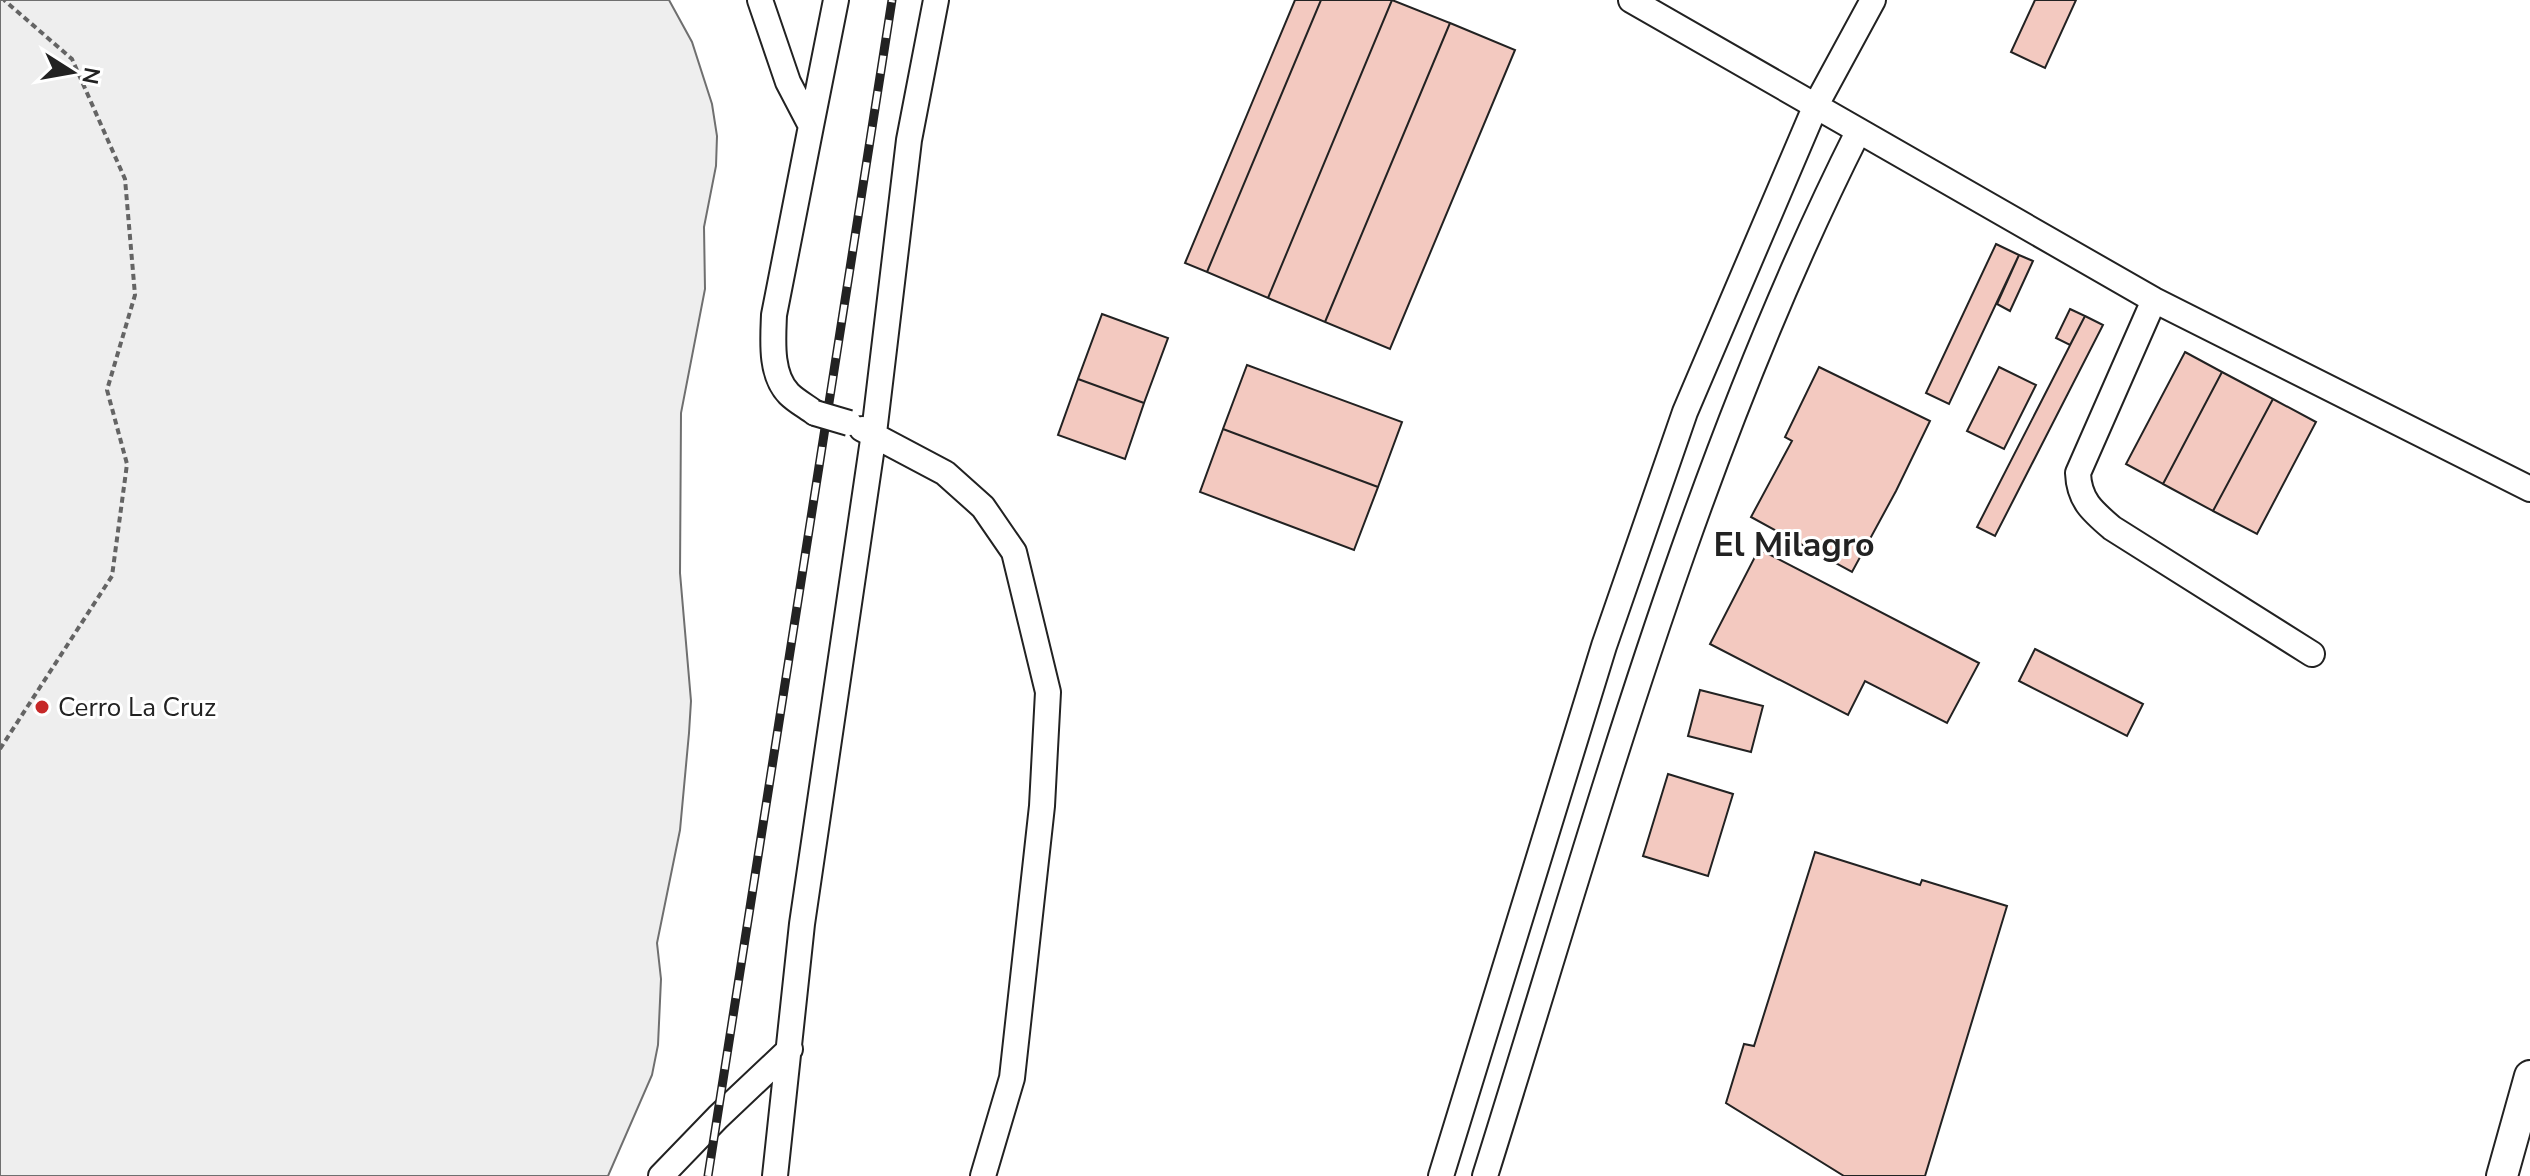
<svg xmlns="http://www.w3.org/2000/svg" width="2530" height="1176" font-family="'Nunito Sans',sans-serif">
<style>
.green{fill:#eee;stroke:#6f6f6f;stroke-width:2}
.building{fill:#f3c9c0;stroke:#222;stroke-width:2}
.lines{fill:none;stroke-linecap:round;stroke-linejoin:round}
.minor-casing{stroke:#222;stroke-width:28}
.major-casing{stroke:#222;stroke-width:34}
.path{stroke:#646464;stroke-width:4;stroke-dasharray:6 4;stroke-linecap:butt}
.minor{stroke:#fff;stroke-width:24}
.major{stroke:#fff;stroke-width:30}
.rail-casing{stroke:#222;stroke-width:9}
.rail{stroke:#fff;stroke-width:6;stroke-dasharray:18;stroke-linecap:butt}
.minor-bridge-casing{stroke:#222;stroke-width:28;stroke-linecap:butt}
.minor-bridge{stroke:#fff;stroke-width:24}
.poi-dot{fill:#c62828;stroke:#fff;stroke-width:3}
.labels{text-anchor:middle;stroke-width:6;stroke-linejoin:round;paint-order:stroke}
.poi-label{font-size:26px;fill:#222;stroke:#fff;text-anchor:start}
.district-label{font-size:34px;font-weight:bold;fill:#222;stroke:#fff}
</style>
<rect width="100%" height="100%" fill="#fff"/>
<path class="green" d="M0,0H669L692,42L712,104L717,136L716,166L704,227L705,289L681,413L680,573L691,701L689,733L680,830L657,943L661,979L658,1045L652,1075L608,1176H0Z"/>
<path class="building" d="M1295,0H1321L1207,272L1185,263Z
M1321,0H1392L1268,298L1207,272Z
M1392,0L1450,23L1325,322L1268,298Z
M2035,0H2076L2045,68L2011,52Z
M1450,23L1515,50L1390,349L1325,322Z
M1996,244L2019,255L1949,404L1926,393Z
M2019,255L2033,261L2010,311L1997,304Z
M2070,309L2085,316L2070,345L2056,338Z
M1102,314L1168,338L1144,403L1078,379Z
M2085,316L2103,325L1995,536L1977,527Z
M2185,352L2222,372L2163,484L2126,464Z
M1247,365L1402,422L1378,487L1223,429Z
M1819,367L1930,421L1896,491L1852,572L1751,517L1792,441L1785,437Z
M1999,367L2036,385L2004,449L1967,431Z
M2222,372L2273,399L2213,511L2163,484Z
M1078,379L1144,403L1125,459L1058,435Z
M2273,399L2316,422L2257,534L2213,511Z
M1223,429L1378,487L1354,550L1200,492Z
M1759,549L1979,663L1947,723L1865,681L1848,715L1710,644Z
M2035,649L2143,704L2127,736L2019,681Z
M1700,690L1763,706L1751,752L1688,736Z
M1668,774L1733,794L1708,876L1643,856Z
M1815,852L1920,885L1922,880L2007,906L1925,1176H1844L1726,1103L1744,1044L1754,1046Z"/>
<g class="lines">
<defs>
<path id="minor" d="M760,0L788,82L811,126L774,315C773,340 770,375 789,394C796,401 807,407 815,413
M1631,0L2154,300L2530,489
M811,126L836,0
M2154,300L2078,473C2079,500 2092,511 2112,528L2312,654
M862,429L945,473L983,507L1014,552L1048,692L1042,806L1012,1078L983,1176
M661,1176L718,1117L790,1049
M775,1176L802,924L874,433L909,140L936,0
M1441,1176L1604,646L1685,412L1816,105L1873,0
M1485,1176C1595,826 1692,461 1858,132"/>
<path id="major" d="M2502,1176L2530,1076"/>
</defs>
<use href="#minor" class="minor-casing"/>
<use href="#major" class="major-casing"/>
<path class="path" d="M0,749L112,576L127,464L107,390L135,295L125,179L72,59L4,0"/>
<use href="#minor" class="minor"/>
<use href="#major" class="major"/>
<defs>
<path id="rail" d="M708,1176L892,0"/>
</defs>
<use href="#rail" class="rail-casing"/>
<use href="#rail" class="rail"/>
<defs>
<path id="minor-bridge" d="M815,413L849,423"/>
</defs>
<use href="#minor-bridge" class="minor-bridge-casing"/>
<use href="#minor-bridge" class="minor-bridge"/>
</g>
<circle class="poi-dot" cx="42" cy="707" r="8"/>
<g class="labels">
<g class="poi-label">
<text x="58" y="716">Cerro La Cruz</text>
</g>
<g class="district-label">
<text x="1794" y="556">El Milagro</text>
</g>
</g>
<g transform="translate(72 72) rotate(101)" stroke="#ffffff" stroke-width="6" paint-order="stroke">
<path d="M0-6L14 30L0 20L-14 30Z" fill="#222222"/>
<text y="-12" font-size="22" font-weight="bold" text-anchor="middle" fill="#222222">N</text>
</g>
</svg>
